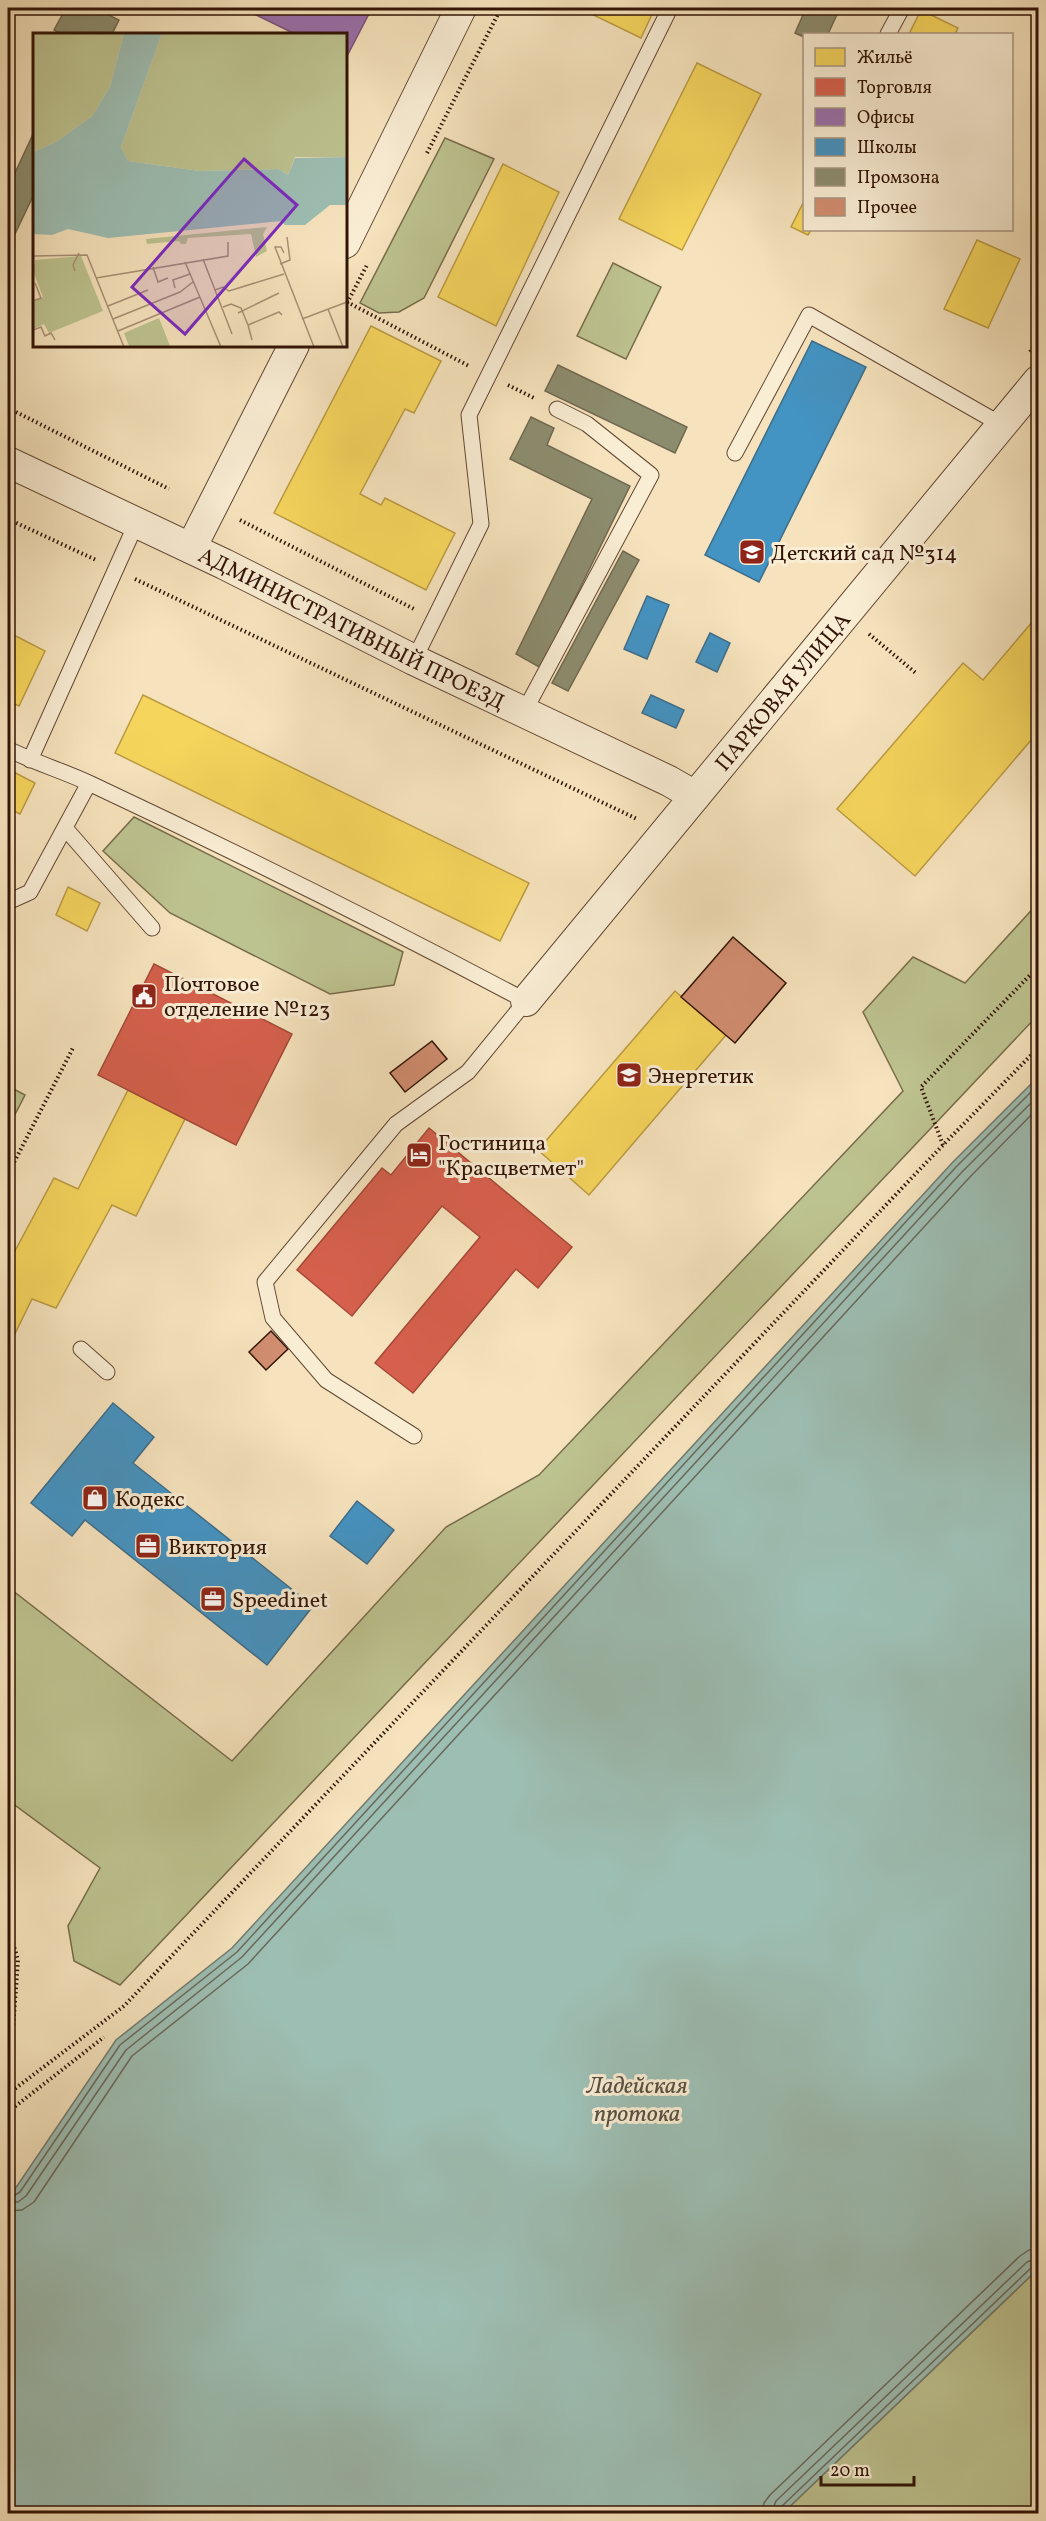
<svg xmlns="http://www.w3.org/2000/svg" width="1046" height="2521" font-family="Vollkorn,serif">
<style>
.green{fill:#bdc390;stroke:#786c4b;stroke-width:1.5}
.water{fill:#9dbeb3;stroke:#727a6e;stroke-width:1.5}
.homes{fill:#f6d55c;stroke:#bb9b42;stroke-width:1.5}
.shops{fill:#d6604d;stroke:#a54938;stroke-width:1.5}
.offices{fill:#9970ab;stroke:#7a547a;stroke-width:1.5}
.schools{fill:#4393c3;stroke:#3e6d8a;stroke-width:1.5}
.industry{fill:#8c8c6e;stroke:#71684f;stroke-width:1.5}
.lines{fill:none;stroke-linecap:round;stroke-linejoin:round}
.shore{stroke:#68695c;stroke-width:1.5}
.building{fill:#d18d70;stroke:#321406;stroke-width:1.5}
.lane-casing{stroke:#634834;stroke-width:17}
.street-casing{stroke:#634834;stroke-width:32}
.path{stroke:#321406;stroke-width:4;stroke-dasharray:1.5 3;stroke-linecap:butt}
.lane{stroke:#f9edd4;stroke-width:15}
.street{stroke:#f9edd4;stroke-width:30}
.labels{text-anchor:middle;stroke-width:6;stroke-linejoin:round;paint-order:stroke}
.poi-label{font-size:22px;fill:#321406;stroke:#f9edd4;text-anchor:start}
.street-label{font-size:22px;fill:#321406;stroke:#f9edd4}
.water-label{font-size:24px;font-style:italic;fill:#575043;stroke:#f9edd4}
.inset-road{fill:none;stroke:#a89074;stroke-width:1.5}
.view{fill:#7b2cbf;fill-opacity:0.15;stroke:#7b2cbf;stroke-width:3}
.inset-edge{fill:none;stroke:#321406;stroke-width:3}
</style>
<rect width="100%" height="100%" fill="#f6e3bd"/>
<filter id="stains"><feTurbulence type="fractalNoise" baseFrequency=".00333" numOctaves="4"/><feColorMatrix values="0 0 0 0 .2 0 0 0 0 .09 0 0 0 0 .02 0 0 0 .5 -.17"/></filter>
<radialGradient id="worn" r=".72"><stop offset=".6" stop-color="#630" stop-opacity="0"/><stop offset="1" stop-color="#630" stop-opacity=".3"/></radialGradient>
<path class="green" d="M445,138L494,159L424,298L399,312L379,313L360,303Z
M613,263L661,287L626,359L577,336Z
M134,817L403,952L394,985L330,994L170,913L103,851Z
M1038,903V1015L120,1985L74,1961L68,1926L100,1868L8,1800V1587L232,1761L446,1527L539,1475L903,1091L863,1012L913,957L965,983Z
M8,1086L25,1095L8,1128Z
M1038,2269V2513H783Z"/>
<path class="water" d="M1038,1077V2269L783,2513H8V2188L15,2189L116,2040L232,1948L952,1163Z"/>
<path class="homes" d="M584,8H655L641,38L583,10Z
M921,10L958,28L955,34H909Z
M697,63L761,94L682,250L619,219Z
M503,164L559,192L496,326L438,297Z
M804,201V230H811L808,235L791,227Z
M977,240L1020,259L988,328L944,309Z
M371,326L441,361L414,413L405,409L360,494L381,505L385,498L455,533L426,590L274,513Z
M1038,615V732L915,876L837,809L963,663L983,680Z
M8,632L45,651L19,706L8,701Z
M143,695L529,883L500,941L115,753Z
M8,769L35,783L20,814L8,808Z
M68,887L100,903L87,931L56,915Z
M675,991L726,1035L589,1195L538,1150Z
M128,1090L185,1119L136,1216L112,1205L56,1308L32,1299L8,1348V1264L54,1178L78,1189Z"/>
<path class="shops" d="M154,964L292,1034L236,1145L98,1075Z
M429,1128L572,1247L538,1288L516,1269L413,1393L375,1363L480,1237L442,1206L352,1316L297,1270L382,1168L391,1175Z"/>
<path class="offices" d="M242,8H372L345,60V34H295Z"/>
<path class="schools" d="M812,341L866,367L759,582L705,555Z
M647,596L669,605L647,659L624,649Z
M710,633L730,643L717,672L696,662Z
M651,695L684,710L676,728L642,713Z
M113,1403L154,1437L133,1463L313,1606L267,1665L85,1520L72,1536L31,1503Z
M357,1501L394,1530L367,1564L330,1536Z"/>
<path class="industry" d="M66,8H95L119,20L112,34H61L54,30Z
M806,8H840L828,34H804V37L795,33Z
M34,132V194L14,236L8,233V188Z
M558,365L687,427L675,453L545,391Z
M531,417L554,428L547,445L630,486L541,668L516,654L592,499L510,459Z
M623,551L639,560L568,691L552,683Z"/>
<g class="lines">
<path class="shore" d="M8,2194L15,2195L20,2192L120,2045L237,1952L956,1167L1038,1085
M8,2201L18,2202L26,2196L126,2050L242,1957L961,1173L1038,1096
M8,2211L22,2210L34,2202L132,2056L248,1964L968,1179L1038,1108
M762,2514L764,2503L770,2495L1020,2256L1029,2250L1038,2249
M771,2514L776,2501L1027,2262L1038,2258
M779,2514L781,2507L1032,2267L1038,2266"/>
</g>
<path class="building" d="M733,937L786,983L735,1043L681,997Z
M432,1041L447,1059L405,1092L390,1073Z
M271,1331L288,1349L266,1370L249,1352Z"/>
<g class="lines">
<defs>
<path id="lane" d="M888,34L902,8
M735,453L809,315L1002,425
M414,660L481,524L469,415L670,8
M524,712L651,475L587,424L557,409
M8,749C35,763 64,771 91,784C238,853 383,925 526,1001L468,1072L396,1124L265,1282L273,1318L326,1380L414,1436
M30,760L136,524
M65,828L152,928
M8,902L30,892L89,783
M81,1349L107,1372"/>
<g id="street">
<path d="M345,243L461,8"/>
<path id="s1" d="M8,462L224,564L414,660L669,781L695,796"/>
<path d="M191,548L294,345"/>
<path id="s2" d="M526,1001L1038,381"/>
</g>
</defs>
<use href="#lane" class="lane-casing"/>
<use href="#street" class="street-casing"/>
<path class="path" d="M427,153L501,8
M347,302L469,366
M345,307L367,265
M1030,352L1038,341
M508,385L536,399
M8,408L169,489
M8,519L96,560
M240,520L414,609
M135,579L637,819
M869,634L917,674
M943,1145L921,1087L1038,967
M8,1174L74,1046
M8,1926L18,1960L13,2029L8,2042
M8,2094L124,2006L943,1145L1038,1048
M8,2112L104,2037"/>
<use href="#lane" class="lane"/>
<use href="#street" class="street"/>
</g>
<defs>
<symbol id="school-square" viewBox="-11 -11 22 22"><rect x="-9" y="-9" width="18" height="18" rx="4" fill="#8f2418" stroke="#f9edd4"/><path d="M0-5L7-2L0 1L-7-2ZM-4 1L0 2.5L4 1V4Q0 6-4 4Z" fill="#fff"/></symbol>
<symbol id="civic-square" viewBox="-11 -11 22 22"><rect x="-9" y="-9" width="18" height="18" rx="4" fill="#8f2418" stroke="#f9edd4"/><path d="M-.6-6.5H3V-4.5H.6V-3L4-1V1h2V6H-6V1h2V-1L-.6-3ZM-1.2 2.5V6h2.4V2.5Z" fill="#fff"/></symbol>
<symbol id="university-square" viewBox="-11 -11 22 22"><rect x="-9" y="-9" width="18" height="18" rx="4" fill="#8f2418" stroke="#f9edd4"/><path d="M0-5L7-2L0 1L-7-2ZM-4 1L0 2.5L4 1V4Q0 6-4 4Z" fill="#fff"/></symbol>
<symbol id="hotel-square" viewBox="-11 -11 22 22"><rect x="-9" y="-9" width="18" height="18" rx="4" fill="#8f2418" stroke="#f9edd4"/><path d="M-6-4.5h1.5V1H6V5H4.5V3h-9V5H-6ZM-4 0a1.8 1.8 0 1 1 3.6 0ZM.5 0V-2.5h3Q6-2.5 6 0Z" fill="#fff"/></symbol>
<symbol id="shop-square" viewBox="-11 -11 22 22"><rect x="-9" y="-9" width="18" height="18" rx="4" fill="#8f2418" stroke="#f9edd4"/><path d="M-5-2.5h2.3a2.7 3.5 0 0 1 5.4 0H5L5.5 6h-11ZM-1.5-2.5h3a1.5 2.3 0 0 0-3 0Z" fill="#fff"/></symbol>
<symbol id="office-square" viewBox="-11 -11 22 22"><rect x="-9" y="-9" width="18" height="18" rx="4" fill="#8f2418" stroke="#f9edd4"/><path d="M-6-3h4V-5.5h4V-3h4V5H-6ZM-1-4.5V-3h2v-1.5ZM-6 0V1H6V0Z" fill="#fff"/></symbol>
</defs>
<g fill-rule="evenodd">
<use href="#school-square" x="737" y="537" width="30" height="30"/>
<use href="#civic-square" x="129" y="981" width="30" height="30"/>
<use href="#university-square" x="614" y="1060" width="30" height="30"/>
<use href="#hotel-square" x="404" y="1140" width="30" height="30"/>
<use href="#shop-square" x="80" y="1483" width="30" height="30"/>
<use href="#office-square" x="133" y="1531" width="30" height="30"/>
<use href="#office-square" x="198" y="1584" width="30" height="30"/>
</g>
<g class="labels">
<g class="poi-label">
<text x="771" y="560">Детский сад №314</text>
<text x="164" y="991">Почтовое<tspan x="164" dy="25">отделение №123</tspan></text>
<text x="648" y="1083">Энергетик</text>
<text x="438" y="1150">Гостиница<tspan x="438" dy="25">"Красцветмет"</tspan></text>
<text x="115" y="1506">Кодекс</text>
<text x="168" y="1554">Виктория</text>
<text x="232" y="1607">Speedinet</text>
</g>
<g class="street-label">
<text dy="8" stroke="none"><textPath href="#s1" startOffset="382">АДМИНИСТРАТИВНЫЙ ПРОЕЗД</textPath></text>
<text dy="8" stroke="none"><textPath href="#s2" startOffset="402">ПАРКОВАЯ УЛИЦА</textPath></text>
</g>
<g class="water-label">
<text x="637" y="2093">Ладейская<tspan x="637" dy="28">протока</tspan></text>
</g>
</g>
<g transform="translate(33 33)">
<rect width="314" height="314" fill="#f6e3bd"/>
<path d="M0,0H91L77,54L59,83L23,109L0,119ZM129,0H313V124H262L255,142L246,136L167,138L95,128L88,114ZM234,194L230,201L234,218L223,224L218,201L155,205L153,211H148L146,208L114,211L113,206ZM48,223L70,278L16,300L11,291L0,296V269L10,264L0,238L2,227ZM126,285L137,313H96L91,300Z" fill="#bdc390"/>
<path d="M91,0H129L88,114L95,128L167,138L246,136L255,142L262,125L313,124V172H297L272,192H252L248,188L75,205L35,196L19,202L0,201V119L23,109L59,83L77,54Z" fill="#9dbeb3"/>
<path class="inset-road" d="M251,220L248,214H242L281,314M0,223L54,222L91,314M170,226L199,301M152,229L188,314M247,231L257,227L254,204M120,234L125,249L135,245M42,238L40,232L46,220M0,245V265M63,245L195,223V209M142,255L140,247L157,241M182,257L190,254L196,258L251,241M0,268L8,265L2,250M75,273L115,257M190,274L198,271L208,275L215,292M295,276L310,314M205,280L246,260M80,286L147,259L160,249M269,286L314,269M0,297L8,294L12,303L18,300L22,307M85,298L167,264M219,307L215,292L246,279L249,282"/>
<path class="view" d="M211,126L264,172L152,301L99,254Z"/>
<rect width="314" height="314" class="inset-edge"/>
</g>
<rect width="1046" height="2521" fill="none" stroke="#f6e3bd" stroke-width="30"/>
<rect x="9" y="9" width="1028" height="2503" fill="none" stroke="#321406" stroke-width="3"/>
<rect x="15" y="15" width="1016" height="2491" fill="none" stroke="#321406" stroke-width="1.5"/>
<rect x="803" y="33" width="210" height="198" fill="#f9edd4" stroke="#a99682" stroke-width="1.5"/>
<rect x="815" y="48" width="30" height="18" fill="#f6d55c" stroke="#a99682" stroke-width="1.5"/>
<text x="857" y="63" font-size="18" fill="#321406">Жильё</text>
<rect x="815" y="78" width="30" height="18" fill="#d6604d" stroke="#a99682" stroke-width="1.5"/>
<text x="857" y="93" font-size="18" fill="#321406">Торговля</text>
<rect x="815" y="108" width="30" height="18" fill="#9970ab" stroke="#a99682" stroke-width="1.5"/>
<text x="857" y="123" font-size="18" fill="#321406">Офисы</text>
<rect x="815" y="138" width="30" height="18" fill="#4393c3" stroke="#a99682" stroke-width="1.5"/>
<text x="857" y="153" font-size="18" fill="#321406">Школы</text>
<rect x="815" y="168" width="30" height="18" fill="#8c8c6e" stroke="#a99682" stroke-width="1.5"/>
<text x="857" y="183" font-size="18" fill="#321406">Промзона</text>
<rect x="815" y="198" width="30" height="18" fill="#d18d70" stroke="#a99682" stroke-width="1.5"/>
<text x="857" y="213" font-size="18" fill="#321406">Прочее</text>
<path d="M821 2476v9h93v-9" fill="none" stroke="#321406" stroke-width="3"/>
<text x="830" y="2476" font-size="18" fill="#321406" stroke="#f9edd4" stroke-width="4.5" paint-order="stroke">20 m</text>
<rect width="100%" height="100%" filter="url(#stains)"/>
<rect width="100%" height="100%" fill="url(#worn)"/>
</svg>
